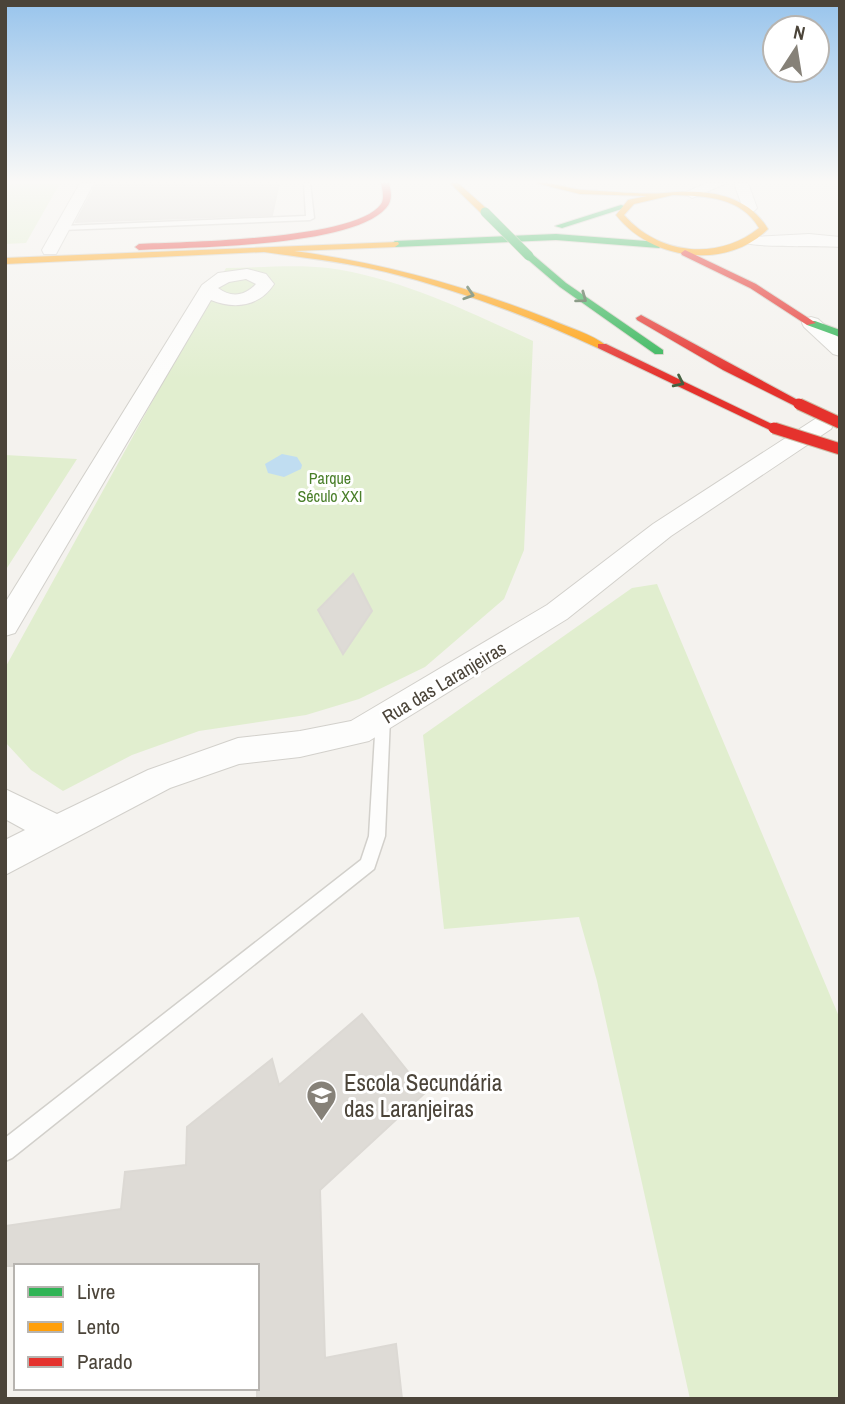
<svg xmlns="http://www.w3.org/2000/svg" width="845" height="1404" font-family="'Archivo Narrow',sans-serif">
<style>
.green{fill:#e1eecf}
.water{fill:#c0ddf1}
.building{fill:#dedbd6;stroke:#dcd9d4;stroke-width:2}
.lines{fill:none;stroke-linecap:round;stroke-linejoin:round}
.lane-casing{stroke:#d2d0cb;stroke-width:3}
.street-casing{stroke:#d2d0cb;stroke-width:2}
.fast-casing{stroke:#d3cfc5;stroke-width:2}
.slow-casing{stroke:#d3cfc5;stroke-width:2}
.jam-casing{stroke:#d3cfc5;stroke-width:2}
.lane{fill:#fdfdfc;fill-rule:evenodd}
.street{fill:#fdfdfc;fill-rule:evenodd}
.fast{fill:#30b455;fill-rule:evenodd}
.slow{fill:#ff9f0a;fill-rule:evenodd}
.jam{fill:#e5322d;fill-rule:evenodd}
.fast-bridge-casing{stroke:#ccbfa9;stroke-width:10;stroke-linecap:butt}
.jam-bridge-casing{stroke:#ccbfa9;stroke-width:13;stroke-linecap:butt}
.fast-bridge{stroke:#30b455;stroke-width:9}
.jam-bridge{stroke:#e5322d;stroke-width:11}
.oneway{stroke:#446040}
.labels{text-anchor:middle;stroke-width:6;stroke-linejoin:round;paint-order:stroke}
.far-park-label{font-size:16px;fill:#4a7f2a;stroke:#fff}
.street-label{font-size:19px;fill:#4b4439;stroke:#fff}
.near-poi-label{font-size:23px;fill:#4b4439;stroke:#fff;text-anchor:start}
</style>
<rect width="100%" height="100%" fill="#f4f2ee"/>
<path class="green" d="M60,183L26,243L5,244V185Z
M226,268C259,268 295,264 328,268C401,278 467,311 533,341L524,550L504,599L425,667L359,699L306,715L199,731L132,755L63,791L31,770L5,742V668Z
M5,455L77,459L5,571Z
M657,584L840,1019V1399H690L597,981L579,917L444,929L423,735L632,588Z"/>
<path class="water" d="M282,454L297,457L302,465L301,469L284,477L268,473L265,464Z"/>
<path class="building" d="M97,183H279L272,215L76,222Z
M353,574L372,611L343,654L318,610Z
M362,1014L425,1093L320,1190L325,1358L396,1344L402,1399H257V1266H5V1226L121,1209L125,1172L186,1165L187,1127L272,1059L279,1085Z"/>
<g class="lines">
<defs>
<path id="lane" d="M304,183H310L314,218L310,220L62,230L58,228L62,226L306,216Z
M383,712L388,714L390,718L385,836L374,869L12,1158L5,1161V1138L361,860L369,836L376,718L378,714Z"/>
<path id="street" d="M80,183H94L56,254H44L42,250Z
M707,183H727L692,198L684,193Z
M734,183H748L757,208L754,211H744Z
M809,234L840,237V247C823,245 751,248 745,242L753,237Z
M247,269L266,274L274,284C260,306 235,310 211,300L15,633L5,636V603L202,285L218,273ZM246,279L256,284C245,296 231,298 218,288L229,282Z
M811,317L818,319L840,339V356L833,354L804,327L802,323L804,319Z
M823,417L834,424L831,429L671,536L567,619L369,741L300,757L239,764L170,788L5,875V840L25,830L5,819V789L57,814L148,770L238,738L300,731L351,721L547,605L653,524L815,419Z"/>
<path id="fast" d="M621,205L628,207L562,228L555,226Z
M556,234L659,242L663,245L659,248L556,240L395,247L391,244L395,241Z
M526,254H532L566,283L663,350V354H655L560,287L526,258Z
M807,321H815L840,330V337L807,325Z"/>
<path id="slow" d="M450,183H458L488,210V214H482Z
M536,183C552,181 567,189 584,190C607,191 643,195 664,193C703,189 746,192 768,229C726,271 651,260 616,215L628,200L647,196L580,194ZM673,195C706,196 741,197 759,228C718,261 659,255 624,215L634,204Z
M398,242L399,244L395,247L294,251C383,263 466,286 549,319C567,327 592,334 607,346L598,348C530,317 459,290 386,272C346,262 305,258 264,252L5,264V258Z"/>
<path id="jam" d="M381,183H389C391,191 393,201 386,208C352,247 192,247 139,250L135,247L139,244C183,242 357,240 381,204C385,198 382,189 381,183Z
M685,250L756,284L816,323L807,325L750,288L682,255L681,253Z
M641,315L805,404L795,406L723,370L637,320L636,318Z
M598,344H606L780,428L774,431L770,430L598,348Z"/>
</defs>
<use href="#lane" class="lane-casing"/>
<use href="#street" class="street-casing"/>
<use href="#fast" class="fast-casing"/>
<use href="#slow" class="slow-casing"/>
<use href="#jam" class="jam-casing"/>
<use href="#lane" class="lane"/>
<use href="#street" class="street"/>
<use href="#fast" class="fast"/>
<use href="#slow" class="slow"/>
<use href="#jam" class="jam"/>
<defs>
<path id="fast-bridge" d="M485,212L529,256"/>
<path id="jam-bridge" d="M799,404L840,423
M774,428L840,449"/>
</defs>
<use href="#fast-bridge" class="fast-bridge-casing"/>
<use href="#jam-bridge" class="jam-bridge-casing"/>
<use href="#fast-bridge" class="fast-bridge"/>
<use href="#jam-bridge" class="jam-bridge"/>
</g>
<defs><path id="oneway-chevron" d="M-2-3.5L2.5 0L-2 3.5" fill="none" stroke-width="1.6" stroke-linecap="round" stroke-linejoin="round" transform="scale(1.75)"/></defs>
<g class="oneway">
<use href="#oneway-chevron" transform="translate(469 294) rotate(18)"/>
<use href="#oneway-chevron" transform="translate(582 298) rotate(36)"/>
<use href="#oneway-chevron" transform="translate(679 382) rotate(26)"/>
</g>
<linearGradient id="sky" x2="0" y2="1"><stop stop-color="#98c4ec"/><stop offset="0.48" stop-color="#faf9f7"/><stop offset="1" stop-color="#faf9f7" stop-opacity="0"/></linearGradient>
<rect width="845" height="379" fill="url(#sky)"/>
<defs>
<symbol id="school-pin" viewBox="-11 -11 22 30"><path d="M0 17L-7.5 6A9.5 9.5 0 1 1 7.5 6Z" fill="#868178" stroke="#fff"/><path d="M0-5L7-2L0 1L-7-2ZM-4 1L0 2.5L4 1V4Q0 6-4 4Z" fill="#fff"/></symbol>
</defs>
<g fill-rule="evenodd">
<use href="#school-pin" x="304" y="1078" width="35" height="47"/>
</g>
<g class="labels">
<g class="far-park-label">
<text x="330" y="484">Parque<tspan x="330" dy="18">Século XXI</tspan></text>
</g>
<g class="street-label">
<text transform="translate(444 682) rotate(-31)" y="7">Rua das Laranjeiras</text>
</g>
<g class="near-poi-label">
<text x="344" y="1091">Escola Secundária<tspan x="344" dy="26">das Laranjeiras</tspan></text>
</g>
</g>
<rect width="845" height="1404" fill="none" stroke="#4b4439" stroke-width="14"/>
<rect x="14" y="1264" width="245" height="126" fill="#ffffff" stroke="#b7b4b0" stroke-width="2"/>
<rect x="28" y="1287" width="35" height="10" fill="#30b455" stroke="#b7b4b0" stroke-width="2"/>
<text x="77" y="1299" font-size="21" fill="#4b4439">Livre</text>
<rect x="28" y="1322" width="35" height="10" fill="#ff9f0a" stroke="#b7b4b0" stroke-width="2"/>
<text x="77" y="1334" font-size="21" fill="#4b4439">Lento</text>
<rect x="28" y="1357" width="35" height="10" fill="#e5322d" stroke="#b7b4b0" stroke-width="2"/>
<text x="77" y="1369" font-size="21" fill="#4b4439">Parado</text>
<g transform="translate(796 49) rotate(12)"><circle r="33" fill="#ffffff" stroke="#b7b4b0" stroke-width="2"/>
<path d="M0-5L12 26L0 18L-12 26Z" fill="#868178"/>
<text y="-10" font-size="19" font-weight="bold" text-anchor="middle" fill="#4b4439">N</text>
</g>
</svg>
